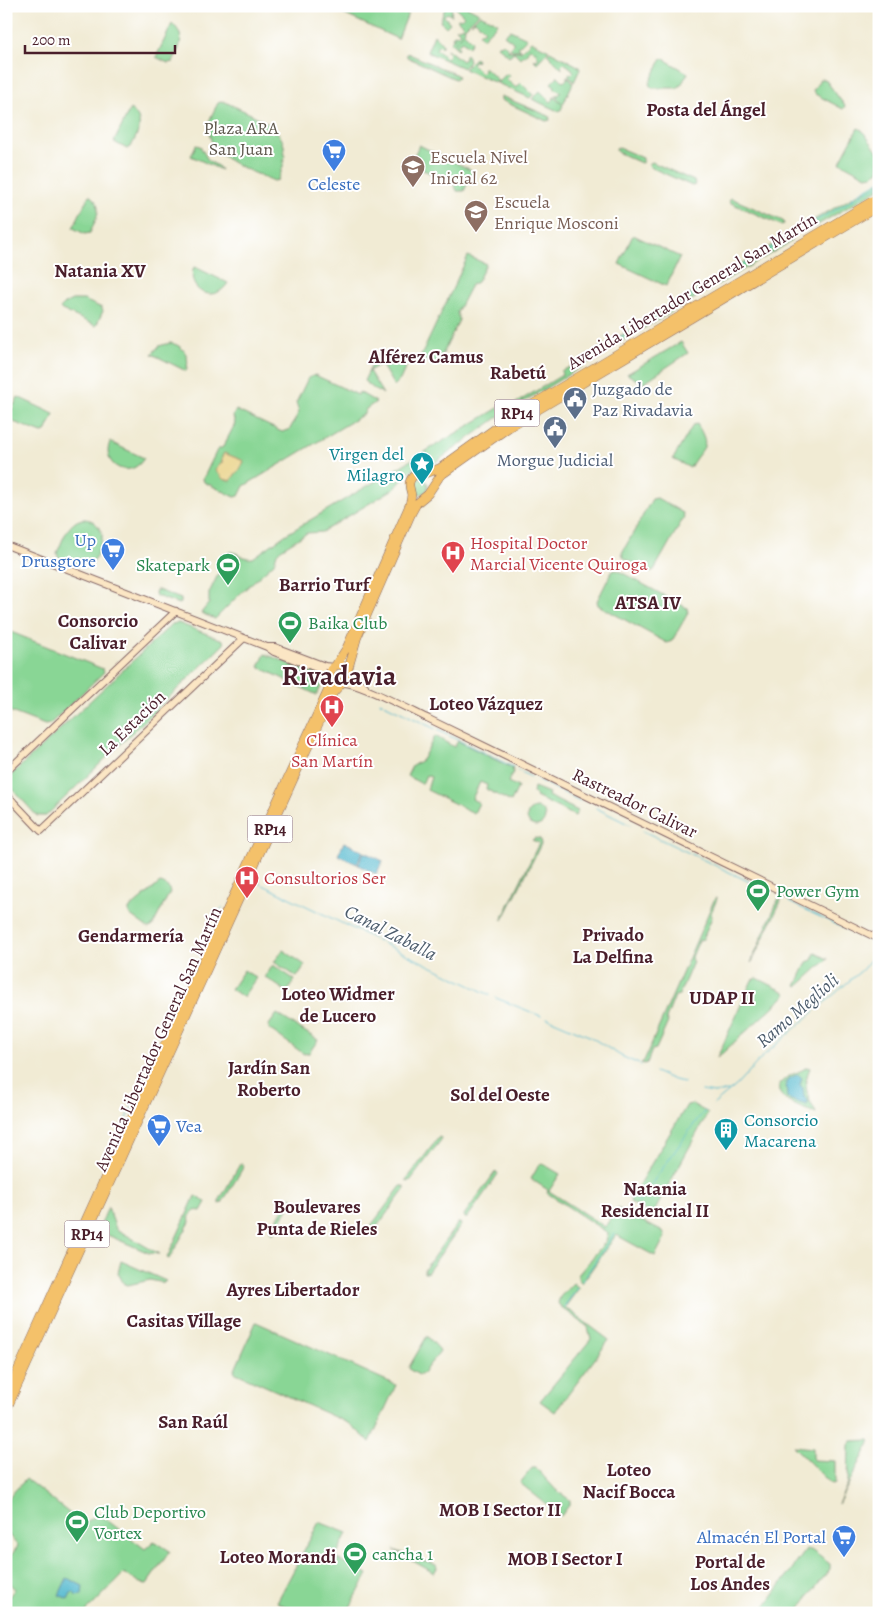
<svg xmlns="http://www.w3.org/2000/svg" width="885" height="1619" font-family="Alegreya,serif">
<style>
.green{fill:#89d695;stroke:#6a7a60}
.sand{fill:#eeda9e;stroke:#9c7c64}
.water{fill:#4fb7cd;stroke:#4c6b7c}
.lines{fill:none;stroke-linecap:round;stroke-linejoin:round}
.stream{stroke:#4fb7cd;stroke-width:1}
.secondary-casing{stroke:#846666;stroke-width:8}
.primary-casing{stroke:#846666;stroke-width:9}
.secondary{stroke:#fbe6c4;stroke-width:6}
.primary{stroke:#f4c16b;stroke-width:8}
.labels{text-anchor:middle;stroke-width:4;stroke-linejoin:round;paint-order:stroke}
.shield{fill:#fff;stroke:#80626b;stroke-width:1}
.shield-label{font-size:16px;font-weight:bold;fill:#4a1f2b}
.park-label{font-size:18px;fill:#5d564b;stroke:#fff}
.education-label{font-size:18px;fill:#785e54;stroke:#fff;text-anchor:start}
.shop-label{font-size:18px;fill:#366cbe;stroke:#fff;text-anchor:end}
.street-label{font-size:18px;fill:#4a1f2b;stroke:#fff}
.service-label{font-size:18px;fill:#4e5e75;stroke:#fff;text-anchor:start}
.culture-label{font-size:18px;fill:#0d838f;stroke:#fff;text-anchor:end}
.health-label{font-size:18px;fill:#be3a42;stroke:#fff;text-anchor:start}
.leisure-label{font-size:18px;fill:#27864d;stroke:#fff;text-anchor:start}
.neighbourhood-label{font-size:19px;font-weight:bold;fill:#4a1f2b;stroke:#fff}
.water-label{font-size:19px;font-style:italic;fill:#4c5c6c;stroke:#fff}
.town-label{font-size:28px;font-weight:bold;fill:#4a1f2b;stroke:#fff}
</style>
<rect width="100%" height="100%" fill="#fff"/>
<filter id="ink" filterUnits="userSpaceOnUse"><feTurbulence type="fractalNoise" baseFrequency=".02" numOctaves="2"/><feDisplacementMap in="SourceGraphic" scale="10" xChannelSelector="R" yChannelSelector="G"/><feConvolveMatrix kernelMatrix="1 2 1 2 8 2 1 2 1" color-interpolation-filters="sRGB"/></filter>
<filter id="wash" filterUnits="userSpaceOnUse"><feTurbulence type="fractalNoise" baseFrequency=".0096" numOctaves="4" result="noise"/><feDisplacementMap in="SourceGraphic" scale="20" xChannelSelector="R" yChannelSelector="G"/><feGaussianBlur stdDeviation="1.12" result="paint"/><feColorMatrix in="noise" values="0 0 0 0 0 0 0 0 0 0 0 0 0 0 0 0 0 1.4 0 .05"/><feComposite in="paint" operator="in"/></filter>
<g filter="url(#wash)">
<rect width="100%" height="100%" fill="#f1ebd4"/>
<path class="green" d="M343,6H411L398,39L339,12Z
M446,6H466L479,13L465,27L457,19L459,18L461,19L464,16L454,6L451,10L452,11L451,13L452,16L447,13L444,16L450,23L446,27L440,21Z
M480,14L498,23L483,38L479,34L485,30L475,20L471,23Z
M172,24C187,35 179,48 173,62L168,63L156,57Z
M463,26L465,28L464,33L454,43L464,33L472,41L469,47L462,41L457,45L459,48L458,49L450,42L453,39L452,37L453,36L455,38L453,35L455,34L457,35L460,32L456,29Z
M510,30L527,38L518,47L521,50H512L510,48L513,45V42L504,35Z
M434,35L443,45L441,47L439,45L436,49L446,58L449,55L447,49L462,61L465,58L464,56L466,54L468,57L469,62L463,68L427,52Z
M531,41L549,50L537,63L534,60L535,59L536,61L539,57L536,54L537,53L535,52L530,48L525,56L523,55L520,58L514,52L509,56L497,46L499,44L501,45L503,43L510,50L507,51H521Z
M550,51L578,66L580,69L574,82L568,75L569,74L571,75L574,72L571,68L564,63L561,66L562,69L547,54Z
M407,53L457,75L458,78L455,79L407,57Z
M475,58L477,60L476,62L475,60L472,64L481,73L484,70L483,68L484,67L498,80L496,83L464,69Z
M662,58L688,73L681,85L677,88H652L649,84Z
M506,74L510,75L506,79L516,88L521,83L533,95L530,98L497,83Z
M558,76L564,82L567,79V76L573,83L563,104L555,96L557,94L558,96L561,92L554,88L555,86L551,83Z
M820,79H825L845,106L843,109L815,94L813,91Z
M540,91L551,102L554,99L553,98L554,97L563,105L560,112L532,99Z
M501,96L549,116L550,120L546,121L501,100Z
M223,101C261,120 301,128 278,180L274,181C250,170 205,159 209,124C210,117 215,109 218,103Z
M130,109C146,121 138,132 131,147L127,149L114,142Z
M858,128L862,130L879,154V171L873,175L866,176L840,162Z
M196,145L200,146L208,160L219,167L221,170L191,156Z
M419,145L473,171L464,191H457L454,184L421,169L416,171L411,169L410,165Z
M617,147L643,158V162L641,163L617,152L616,150Z
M652,162L694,181L695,185L692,186L650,167L649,164Z
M879,182V189L814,227L812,226V221Z
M89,195C105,205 96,219 90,233L85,234L73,228Z
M731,198L783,221L784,224L781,225L731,203L729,200Z
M633,235L680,257L666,286L619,264Z
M787,236H790L792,241L617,344L615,339Z
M468,256L486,264L477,282L471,285L457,312L459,320L437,366L420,358Z
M194,267L197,268L228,283C214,305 185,291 194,267Z
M72,300H84L102,308L103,311L96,326L60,309L66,303Z
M681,342L688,353L646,381L644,384L627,374Z
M170,343C184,345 191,357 186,371L152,354L159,346Z
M605,345H607L609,350L497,418L436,462L410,471L395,488L322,532L307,533L281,549L277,553L274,563L242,592L215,619L201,613L209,603V593L229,552C238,551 244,560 253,558L285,535L500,407L503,411L562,375L561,371L568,368Z
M386,352L408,362L400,380L394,386L381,364L369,371L383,394L379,391L378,392L364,381L376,356L382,359Z
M315,375L358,395L359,392L376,402L366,409L364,414L244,486L239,496L235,497L204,482L203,479L217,450L223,447L235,424L233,416L236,410L282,432L290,429L299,412L296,403L308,378Z
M18,397L54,414L46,432L42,433L11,421L9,416Z
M697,424C713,450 701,446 690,468L673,459L693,425Z
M110,442L144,458C131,481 100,466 110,442Z
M412 486a8 8 0 1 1 16 0a8 8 0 1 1-16 0Z
M657,498L683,513L684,517L654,570L650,572L624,558L622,553L652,499Z
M82,519C88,519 93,520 97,525C109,537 97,553 91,566L85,568L58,557L57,553C63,540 67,523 82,519Z
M617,570L687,608L688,613L672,641L667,643L598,605L597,601L612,571Z
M156,590H158L181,599V603L179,604L156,596L155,593Z
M178,623L223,640L224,644L46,816H37L7,783L8,778L172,624Z
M6,630L103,669L104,672L50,724L45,725L6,710Z
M265,654L322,676L324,680L317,695L259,667Z
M435,736L454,747L458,741L512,768L513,772L508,782L518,787L511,802L486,789L487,785L480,782L472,799L479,803L474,813L427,790L431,777L426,775L422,784L407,776L412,766L422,760Z
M534,787L549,793L548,796L578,811L575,816L536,797L533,792Z
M527 817a9 9 0 1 1 18 0a9 9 0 1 1-18 0Z
M535,838L540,839L541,844L503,920L502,919L539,843L532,840Z
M160,883C165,884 168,886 170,892L152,927L148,928L129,914V909Z
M715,898L717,899L711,913L712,917L703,939L699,940L691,959L693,962L679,995L675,996L666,1019L668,1022L656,1049L652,1050L647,1063L644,1064L641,1063L644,1061Z
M780,899L781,901L752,962L751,963L778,900Z
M283,950L305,965L297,977L274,962Z
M815,953L828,959L797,987L796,986L807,962L812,960Z
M273,965L295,980L287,992L265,977Z
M244,970L256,978L243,997L231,989Z
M757,978L785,992L786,995L717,1058L752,980Z
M277,1014L318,1040L309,1053L304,1054L269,1029V1025Z
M807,1067L810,1068C802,1085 808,1099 816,1113C804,1109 762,1096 786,1078C792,1073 801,1072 807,1067Z
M692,1104L708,1113L654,1212L650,1213L631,1203L630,1199L687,1105Z
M439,1137L441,1138V1140L410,1181L407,1182V1179Z
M240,1164H243L244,1166L222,1203L219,1204V1201Z
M543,1164L560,1174L549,1191L605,1227L617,1208L663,1232L665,1237L655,1256L616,1235L582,1283L579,1280L578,1275L606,1241L608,1233L547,1193L548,1190L531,1179L539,1165Z
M496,1171L498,1174L467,1218H465L464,1215Z
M401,1186H404L405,1189L372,1233L368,1234L367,1231Z
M195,1196L206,1202L201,1211C193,1209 188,1214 190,1222L169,1259L167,1258Z
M290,1197L293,1198L292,1201L274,1233H271V1230Z
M108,1207L116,1229L159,1254L149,1253L98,1231Z
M458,1223H460L461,1225L427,1273H424V1270Z
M121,1261L166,1281L164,1283L150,1280L128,1285L124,1284L118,1273Z
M573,1283L579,1288L565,1307L609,1340L555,1412L540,1401L591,1339L588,1327L560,1306L558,1303L560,1297Z
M256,1322L396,1385L370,1442L350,1424L234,1372Z
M427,1336L439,1349L440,1351L423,1373L419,1375L410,1370L409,1367Z
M869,1440L870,1443L838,1504L848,1483L849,1445L852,1441Z
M793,1446L813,1448V1460L835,1461V1483L831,1484Z
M532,1468H536L556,1490L570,1500V1504L561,1516L520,1483Z
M26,1479L83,1524L99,1514L145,1549L154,1541L170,1551L147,1584L140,1583L124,1573L85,1613H16L6,1608V1600L15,1589L6,1581V1562L18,1546L6,1532V1500Z
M319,1522L347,1533L335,1558L368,1574L347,1613H299L277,1602Z
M394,1550L436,1565L437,1568L434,1573Z
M806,1550H811L830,1564V1569L796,1613H760Z"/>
<path class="sand" d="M224,453L244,461L240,470L236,473L231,481L223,479L215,469L222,463V457Z"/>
<path class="water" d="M344,842L363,851L357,864L338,855Z
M364,852L383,861L376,874L358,865Z
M796,1075H799L802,1078L800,1085L803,1088L804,1097L808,1101L807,1105L791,1100L787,1097L786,1082L788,1079Z
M67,1578L83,1586L82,1595L76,1596L74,1592L71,1593L68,1599L59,1595Z"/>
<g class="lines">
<path class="stream" d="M851,200L855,195L879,181
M812,223L879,185
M616,340L790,237
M380,702L513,767
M517,770L531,777
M538,780L560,791
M562,792L580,801
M596,808L630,825
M643,831L750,882
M254,877L257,882L490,995
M242,902L247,891
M789,902L879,945
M216,918L222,908
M496,998L541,1016
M547,1018L589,1036L621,1056L641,1065
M166,1031L198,960
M655,1072L674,1080L684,1082
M702,1091L714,1093L728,1091
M714,1104L737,1085L763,1056L863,969L879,949
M122,1130L159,1047
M638,1203L697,1120L705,1111
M582,1281L614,1234
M564,1307L577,1288"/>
</g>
</g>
<g filter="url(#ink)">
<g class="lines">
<defs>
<path id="secondary" d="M6,545L267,647L274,652L319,669L330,677
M267,647H275L325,666L334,667
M348,671L355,679L365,686
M343,683C358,682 412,711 429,719L879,939
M6,772L176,611
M6,794L41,831L244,638
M6,807L13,801"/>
<path id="primary" d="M330 674a9 9 0 1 1 18 0a9 9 0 1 1-18 0Z
M335,666L346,649L409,506C410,502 412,497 411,493C409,485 408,482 413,476L430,472L440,468L511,417L879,197
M348,670L357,638L412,512L417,503L428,494L440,476L511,426L879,206
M6,1396L172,1029L330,686V678
M6,1411L319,723L333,693L342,683"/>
</defs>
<use href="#secondary" class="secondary-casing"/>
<use href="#primary" class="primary-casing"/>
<use href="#secondary" class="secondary"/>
<use href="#primary" class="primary"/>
</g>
</g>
<defs>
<symbol id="supermarket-pin" viewBox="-11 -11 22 30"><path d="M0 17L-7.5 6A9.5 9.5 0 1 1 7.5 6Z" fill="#3f7fe0" stroke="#fff"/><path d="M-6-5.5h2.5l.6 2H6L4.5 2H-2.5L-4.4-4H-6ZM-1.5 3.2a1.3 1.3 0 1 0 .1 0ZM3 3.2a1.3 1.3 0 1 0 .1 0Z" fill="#fff"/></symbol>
<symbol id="school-pin" viewBox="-11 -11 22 30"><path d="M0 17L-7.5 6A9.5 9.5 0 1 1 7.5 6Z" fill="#8d6e63" stroke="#fff"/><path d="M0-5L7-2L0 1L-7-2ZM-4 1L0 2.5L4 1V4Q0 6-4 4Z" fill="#fff"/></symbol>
<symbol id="civic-pin" viewBox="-11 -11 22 30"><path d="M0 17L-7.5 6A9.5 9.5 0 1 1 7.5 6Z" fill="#5c6f8a" stroke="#fff"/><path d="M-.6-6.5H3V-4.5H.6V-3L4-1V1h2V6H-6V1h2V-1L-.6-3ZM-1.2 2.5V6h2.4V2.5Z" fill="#fff"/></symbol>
<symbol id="sight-pin" viewBox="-11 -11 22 30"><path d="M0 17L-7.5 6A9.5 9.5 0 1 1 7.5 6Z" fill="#0f9aa8" stroke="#fff"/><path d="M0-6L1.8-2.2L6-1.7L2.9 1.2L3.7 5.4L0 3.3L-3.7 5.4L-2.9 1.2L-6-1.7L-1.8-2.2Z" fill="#fff"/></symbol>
<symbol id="hospital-pin" viewBox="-11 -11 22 30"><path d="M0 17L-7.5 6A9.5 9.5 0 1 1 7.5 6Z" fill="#e0444e" stroke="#fff"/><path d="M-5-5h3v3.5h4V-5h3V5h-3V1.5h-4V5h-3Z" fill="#fff"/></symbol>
<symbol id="stadium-pin" viewBox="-11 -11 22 30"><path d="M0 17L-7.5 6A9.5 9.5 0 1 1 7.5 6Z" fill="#2e9e5b" stroke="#fff"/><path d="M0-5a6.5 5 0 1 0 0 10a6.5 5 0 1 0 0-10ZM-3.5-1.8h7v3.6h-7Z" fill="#fff"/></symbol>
<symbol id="building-pin" viewBox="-11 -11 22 30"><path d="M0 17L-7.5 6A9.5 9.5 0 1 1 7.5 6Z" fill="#0f9aa8" stroke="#fff"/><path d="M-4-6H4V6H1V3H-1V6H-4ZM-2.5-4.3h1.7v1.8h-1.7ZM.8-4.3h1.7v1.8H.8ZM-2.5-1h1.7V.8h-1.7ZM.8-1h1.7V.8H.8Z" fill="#fff"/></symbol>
</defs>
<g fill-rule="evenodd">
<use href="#supermarket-pin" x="320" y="137" width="28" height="38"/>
<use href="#school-pin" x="399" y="153" width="28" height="38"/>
<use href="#school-pin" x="462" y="198" width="28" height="38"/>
<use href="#civic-pin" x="561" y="385" width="28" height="38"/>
<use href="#civic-pin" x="541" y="414" width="28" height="38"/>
<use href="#sight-pin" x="408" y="450" width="28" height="38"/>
<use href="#supermarket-pin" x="99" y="536" width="28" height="38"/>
<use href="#hospital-pin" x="439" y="539" width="28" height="38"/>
<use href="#stadium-pin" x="214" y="551" width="28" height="38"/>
<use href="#stadium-pin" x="276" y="609" width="28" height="38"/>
<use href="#hospital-pin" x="318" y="693" width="28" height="38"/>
<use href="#hospital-pin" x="233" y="864" width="28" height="38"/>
<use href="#stadium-pin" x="744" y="877" width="28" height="38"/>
<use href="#supermarket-pin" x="145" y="1112" width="28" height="38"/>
<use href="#building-pin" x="712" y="1116" width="28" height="38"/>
<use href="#stadium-pin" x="63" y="1508" width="28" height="38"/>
<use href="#supermarket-pin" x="830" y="1523" width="28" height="38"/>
<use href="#stadium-pin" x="341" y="1540" width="28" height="38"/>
</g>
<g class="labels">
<g class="shield">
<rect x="494.5" y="399.5" width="45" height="27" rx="4"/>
<rect x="247.5" y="815.5" width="45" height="27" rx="4"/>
<rect x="64.5" y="1220.5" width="45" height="27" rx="4"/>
</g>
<g class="shield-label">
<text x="517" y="419">RP14</text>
<text x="270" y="835">RP14</text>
<text x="87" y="1240">RP14</text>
</g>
<g class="park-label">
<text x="241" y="134">Plaza ARA<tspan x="241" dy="21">San Juan</tspan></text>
</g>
<g class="education-label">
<text x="430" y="163">Escuela Nivel<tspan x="430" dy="21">Inicial 62</tspan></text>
<text x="494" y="208">Escuela<tspan x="494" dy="21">Enrique Mosconi</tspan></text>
</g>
<g class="shop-label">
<text x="334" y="190" text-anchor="middle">Celeste</text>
<text x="96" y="546">Up<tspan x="96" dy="21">Drusgtore</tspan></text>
<text x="176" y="1132" text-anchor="start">Vea</text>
<text x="826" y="1543">Almacén El Portal</text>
</g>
<g class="street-label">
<text transform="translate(692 291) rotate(-31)" y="6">Avenida Libertador General San Martín</text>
<text transform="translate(132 723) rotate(-44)" y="6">La Estación</text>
<text transform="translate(635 803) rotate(26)" y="6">Rastreador Calivar</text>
<text transform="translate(158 1039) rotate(-66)" y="6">Avenida Libertador General San Martín</text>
</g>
<g class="service-label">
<text x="592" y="395">Juzgado de<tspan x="592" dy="21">Paz Rivadavia</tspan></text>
<text x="555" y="466" text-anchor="middle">Morgue Judicial</text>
</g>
<g class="culture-label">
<text x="404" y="460">Virgen del<tspan x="404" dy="21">Milagro</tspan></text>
<text x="744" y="1126" text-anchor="start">Consorcio<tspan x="744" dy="21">Macarena</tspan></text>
</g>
<g class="health-label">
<text x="470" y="549">Hospital Doctor<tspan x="470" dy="21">Marcial Vicente Quiroga</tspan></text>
<text x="332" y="746" text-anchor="middle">Clínica<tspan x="332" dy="21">San Martín</tspan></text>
<text x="264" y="884">Consultorios Ser</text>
</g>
<g class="leisure-label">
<text x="210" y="571" text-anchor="end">Skatepark</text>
<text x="308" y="629">Baika Club</text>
<text x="776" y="897">Power Gym</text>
<text x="94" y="1518">Club Deportivo<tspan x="94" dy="21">Vortex</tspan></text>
<text x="372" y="1560">cancha 1</text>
</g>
<g class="neighbourhood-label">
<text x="706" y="116">Posta del Ángel</text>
<text x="100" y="277">Natania XV</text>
<text x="426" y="363">Alférez Camus</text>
<text x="518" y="379">Rabetú</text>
<text x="324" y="591">Barrio Turf</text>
<text x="648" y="609">ATSA IV</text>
<text x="98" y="627">Consorcio<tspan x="98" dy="22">Calivar</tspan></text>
<text x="486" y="710">Loteo Vázquez</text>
<text x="613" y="941">Privado<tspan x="613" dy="22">La Delfina</tspan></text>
<text x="131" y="942">Gendarmería</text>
<text x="338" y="1000">Loteo Widmer<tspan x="338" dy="22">de Lucero</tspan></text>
<text x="722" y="1004">UDAP II</text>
<text x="269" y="1074">Jardín San<tspan x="269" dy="22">Roberto</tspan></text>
<text x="500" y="1101">Sol del Oeste</text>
<text x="655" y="1195">Natania<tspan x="655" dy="22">Residencial II</tspan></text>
<text x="317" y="1213">Boulevares<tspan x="317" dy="22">Punta de Rieles</tspan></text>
<text x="293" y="1296">Ayres Libertador</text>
<text x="184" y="1327">Casitas Village</text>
<text x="193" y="1428">San Raúl</text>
<text x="629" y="1476">Loteo<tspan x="629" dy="22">Nacif Bocca</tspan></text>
<text x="500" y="1516">MOB I Sector II</text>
<text x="278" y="1563">Loteo Morandi</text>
<text x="565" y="1565">MOB I Sector I</text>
<text x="730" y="1568">Portal de<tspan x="730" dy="22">Los Andes</tspan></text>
</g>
<g class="water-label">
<text transform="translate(391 932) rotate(27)" y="7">Canal Zaballa</text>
<text transform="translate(797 1010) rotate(-41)" y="7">Ramo Meglioli</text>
</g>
<g class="town-label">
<text x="339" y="685">Rivadavia</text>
</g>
</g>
<rect width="885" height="1619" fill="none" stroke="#fff" stroke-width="25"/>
<path d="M25 45v8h150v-8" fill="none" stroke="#4a1f2b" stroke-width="2.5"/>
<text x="32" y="45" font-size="15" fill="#4a1f2b" stroke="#ffffff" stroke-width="4" paint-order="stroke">200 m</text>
</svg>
